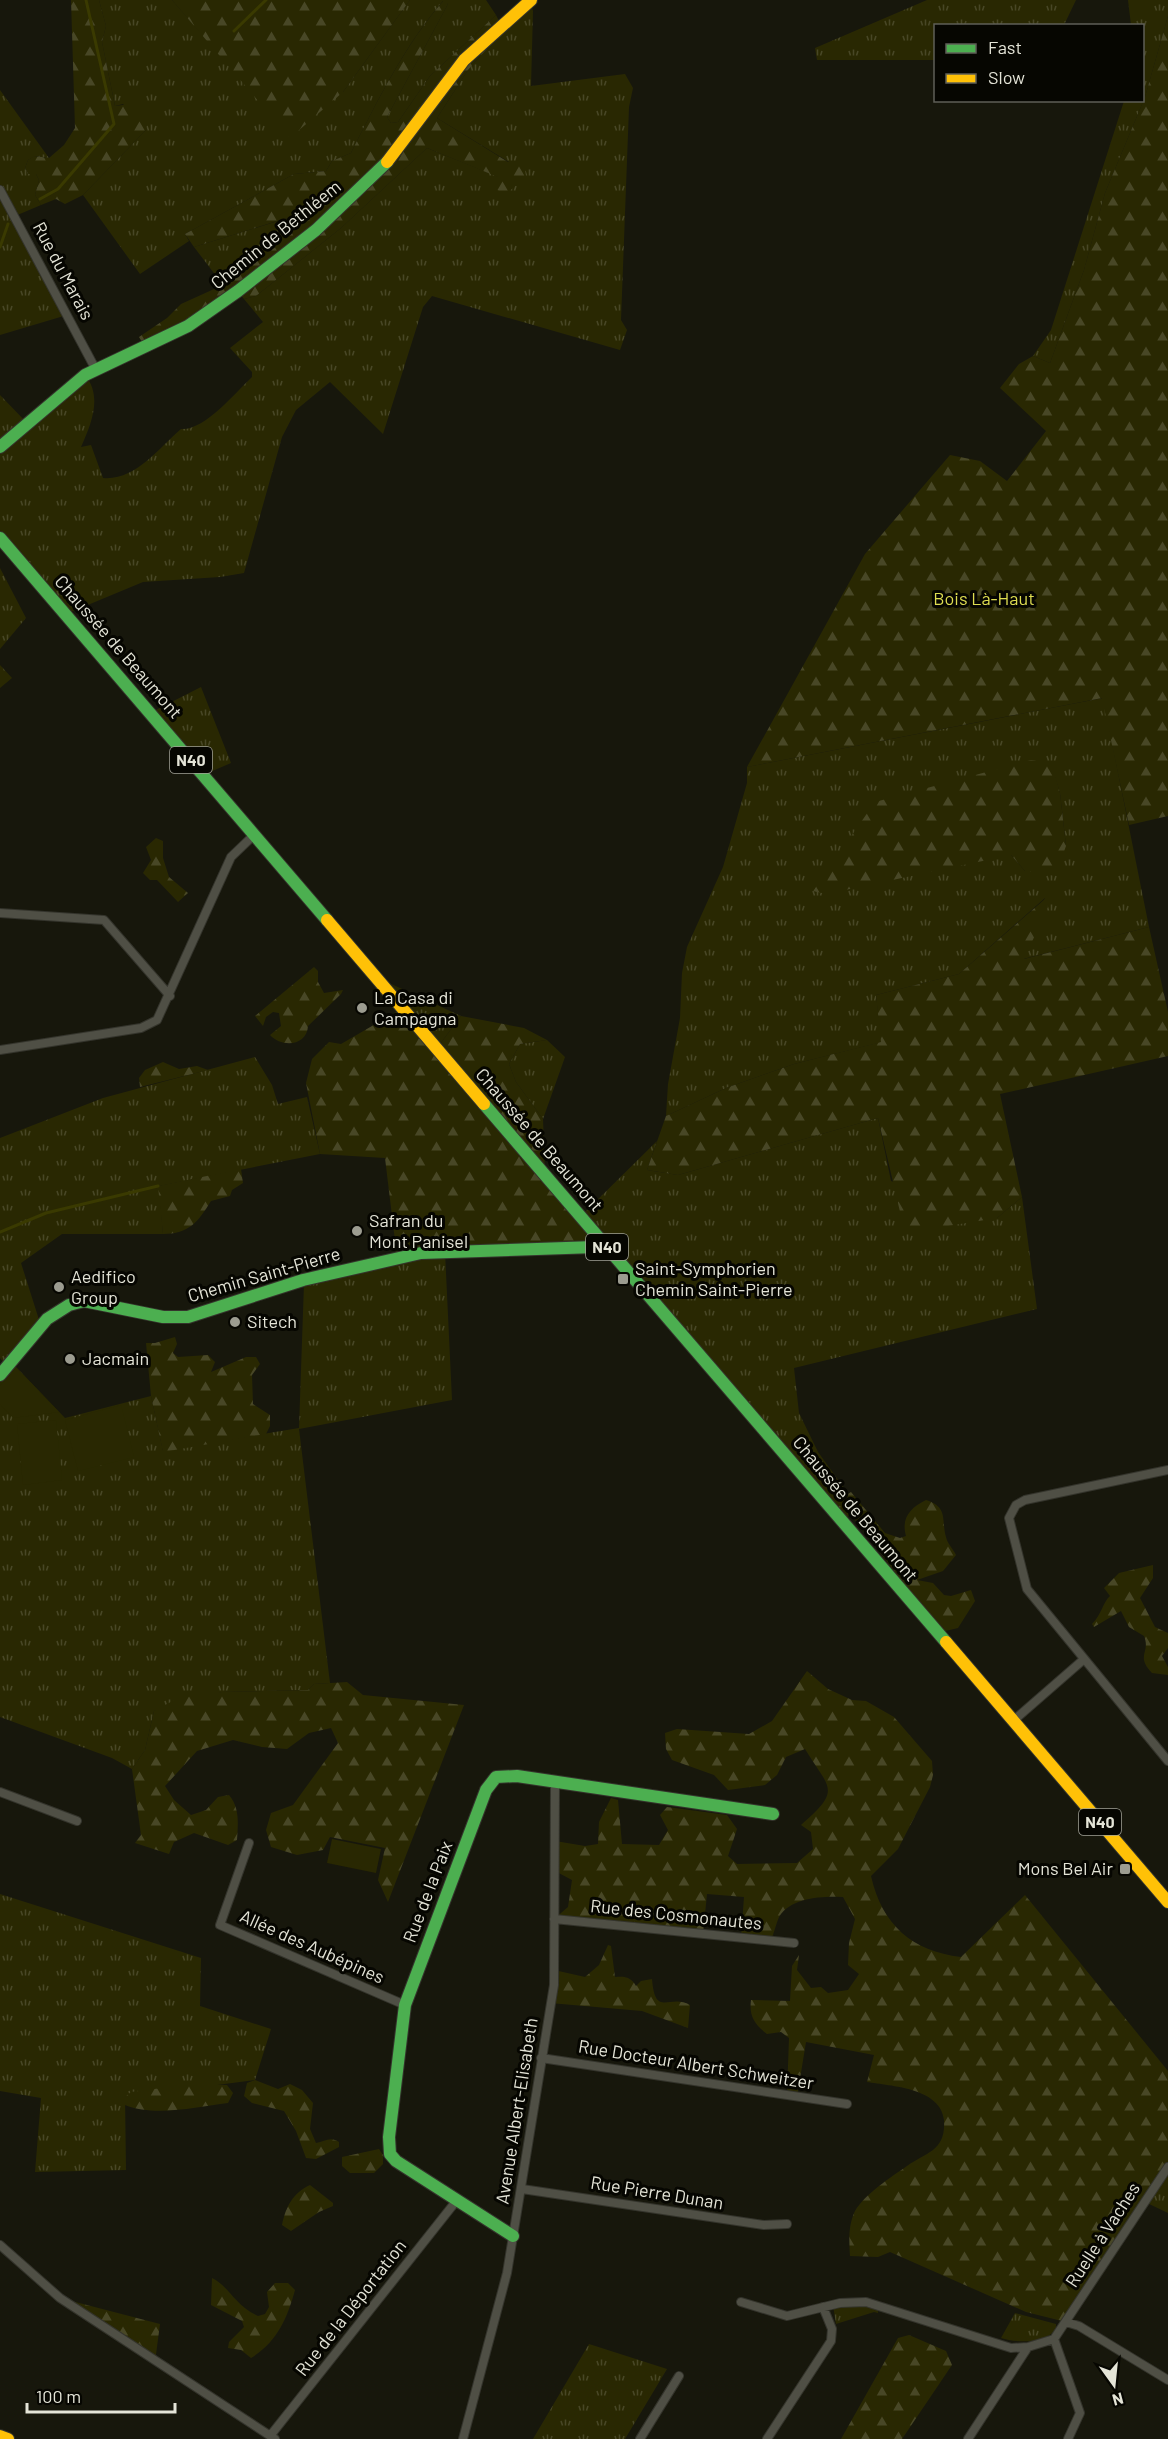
<svg xmlns="http://www.w3.org/2000/svg" width="1168" height="2439" font-family="Barlow,sans-serif">
<style>
.grass{fill:url(#grass-tufts);fill-rule:evenodd}
.forest{fill:url(#forest-firs)}
.garden{fill:#292802}
.lines{fill:none;stroke-linecap:round;stroke-linejoin:round}
.stream{stroke:#3a3a01;stroke-width:3}
.street-casing{stroke:#34342c;stroke-width:10}
.fast-casing{stroke:#34342c;stroke-width:14}
.slow-casing{stroke:#34342c;stroke-width:14}
.street{stroke:#4f4f45;stroke-width:8}
.fast{stroke:#4caf50;stroke-width:12}
.slow{stroke:#ffc107;stroke-width:12}
.poi-dot{fill:#9c9c90;stroke:#060601;stroke-width:2}
.labels{text-anchor:middle;stroke-width:6;stroke-linejoin:round;paint-order:stroke}
.shield{fill:#060601;stroke:#a1a197;stroke-width:1.5}
.shield-label{font-size:16px;font-weight:bold;fill:#e4e4d7}
.street-label{font-size:18px;fill:#e4e4d7;stroke:#060601}
.park-label{font-size:18px;fill:#dedd51;stroke:#060601}
.poi-label{font-size:18px;fill:#e4e4d7;stroke:#060601;text-anchor:start}
</style>
<defs>
<pattern id="grass-tufts" width="24" height="20" patternUnits="userSpaceOnUse" patternTransform="scale(1.5)"><rect width="24" height="20" fill="#292802"/><path d="M3 7l-1-3M5 7V3M7 7l1-3M15 17l-1-3M17 17v-4M19 17l1-3" fill="none" stroke="#484726"/></pattern>
<pattern id="forest-firs" width="22" height="20" patternUnits="userSpaceOnUse" patternTransform="scale(1.5)"><rect width="22" height="20" fill="#292802"/><path d="M5 1l3.5 6h-7zM16 11l3.5 6h-7z" fill="#484726"/></pattern>
</defs>
<rect width="100%" height="100%" fill="#17170c"/>
<path class="grass" d="M99,0H172L214,48L343,92L410,0H486L496,15L430,76L398,122L391,123L387,117L448,4L443,1C404,46 378,100 351,153L332,161L326,171L294,174L185,234L189,241L140,274L83,195L146,130L123,104L115,106L102,42L106,26Z
M530,0L533,11L531,86L625,74L633,88L629,107L621,320L627,330L620,350L432,296L423,307L383,434L330,382L296,410L282,437L244,573L220,577L143,582L66,614L0,538V395L27,423L85,375C103,397 91,424 81,447L91,445L103,478C135,481 159,448 181,429C204,431 235,393 252,377V372L230,348L263,322L244,299L256,296L341,228L427,148L499,177L509,162L437,118L468,70Z
M927,0H1076L1064,25L936,26L935,60H817L815,48Z
M1128,0H1168V16L1145,97L1105,193L1084,270L1050,363L1033,356L1051,330L1124,101L1142,100V26L1131,25Z
M0,90L49,158L35,156L28,160L25,168L28,174H36L39,180L35,195L41,205L15,216L67,315L0,335Z
M307,212L223,285L194,247Z
M0,568L26,618L0,649Z
M0,665L12,678L0,688Z
M201,687L231,763L203,775L150,713Z
M1103,698L1149,927L1023,959L1045,898L959,974L876,995L882,1042L794,1064L726,1088L666,1116L668,1084L680,1018L682,973L687,947L723,867L747,783V767ZM1051,763L1060,793L1066,846L1025,871L1011,855Z
M376,977L461,1016L437,1048Z
M547,1040L565,1057L543,1119L516,1082L509,1064L520,1044Z
M255,1057L272,1085L278,1104L307,1097L320,1154L159,1186L163,1234H62L21,1263L41,1326L15,1366L65,1418L151,1396L163,1451L299,1428L304,1284L445,1252L452,1400L299,1429L330,1683L314,1684L308,1690L222,1692L154,1711L145,1750L132,1769L112,1758L0,1717V1375L4,1363L0,1358V1138L103,1098Z
M878,1118L891,1181L997,1218L1022,1197L1037,1309L794,1368L799,1413L818,1452L857,1506L842,1523L581,1216L657,1141L647,1170L678,1175Z
M0,1894L201,1958L200,2006L271,2029L255,2080L125,2097L126,2170L35,2172L41,2098L0,2091Z
M1168,2167V2213L1145,2202Z
M849,2302L878,2309V2313L874,2312L836,2324L833,2305Z
M1015,2313L1056,2324V2329C1045,2344 1017,2343 1001,2338Z
M589,2344L667,2369L625,2439H533Z"/>
<path class="forest" d="M71,0H99L106,26L102,42L115,106L137,103L149,111L146,130L83,195L65,204L56,199L41,205L35,195L39,180L36,174H28L25,168L28,160L34,156L49,158L64,145L75,128Z
M172,0H410L343,92L290,138Z
M444,0L448,4L387,117L391,123L398,122L430,76L496,15L501,25L500,34L468,70L437,118L508,162L524,161L526,177L506,194L497,190L498,177L427,148L341,228L256,296L244,299L238,292L196,319L142,342L139,337L167,318L181,304L223,285L306,212L194,247L185,234L294,174L326,171L332,161L351,153C378,100 404,46 444,0Z
M1168,16V816L1129,825L1102,698L747,767L865,554L950,455L980,461L1007,481L1046,431L1000,388L1019,364L1033,356L1050,363L1084,270L1105,193L1145,97Z
M1031,760L1052,763L1060,793L1066,846L1055,876L1025,871L1011,855L826,894L813,891L875,802Z
M156,838L163,841V858L169,877L188,893L178,902L157,880H150L143,873L151,860L146,847Z
M1046,898L1048,907L1024,959L1149,927L1168,1012V1056L1000,1094L1022,1197L997,1218L905,1233L878,1118L678,1175L647,1170L666,1116L726,1088L794,1064L881,1042L876,995L959,974Z
M314,967L318,971V982L324,993L343,990L341,994L308,1026C307,1046 282,1048 270,1035L281,1026L279,1013L273,1012L266,1017L263,1026L255,1016Z
M403,1008L437,1048L461,1016L524,1028L547,1040L520,1044L509,1064L516,1082L543,1119L545,1174L605,1244L397,1257L385,1158L320,1154L306,1083L312,1059L329,1042L341,1044Z
M163,1062L179,1069L197,1066L208,1070L140,1087L139,1078L145,1070Z
M241,1169L243,1183L232,1190L230,1196L211,1201C198,1222 189,1234 163,1234L158,1186Z
M175,1337L177,1344L173,1353L178,1357L208,1355L215,1362L211,1372L246,1357H256L260,1364L252,1375L253,1404L270,1415V1426L266,1434L163,1452L151,1396L146,1343H155Z
M851,1492L885,1533L900,1538L906,1536C901,1518 910,1508 926,1500C949,1507 941,1521 946,1537C947,1543 953,1549 956,1555L943,1571L917,1580L933,1583L944,1595L951,1596L971,1590L975,1601L958,1628L941,1632L839,1499Z
M1153,1565V1578L1140,1598L1155,1627L1168,1633V1648L1162,1656L1168,1667V1675L1152,1673C1135,1655 1151,1653 1144,1636L1129,1627L1121,1611L1094,1627L1092,1624C1102,1614 1103,1602 1110,1596L1104,1588L1119,1573Z
M807,1671L828,1689L852,1700L866,1701L894,1717L932,1761L933,1775L930,1787L898,1849L871,1876C882,1925 912,1951 961,1957L1025,1895L1168,2071V2167L1066,2322L1026,2312L890,2252L878,2257L850,2256C849,2240 848,2226 855,2211C865,2194 891,2177 907,2166C927,2152 946,2151 944,2120C941,2088 891,2086 867,2082L874,2055L806,2042L797,2097L787,2095L789,2038L781,2032L767,2034C754,2024 749,2016 751,2000L790,2001L792,1966L799,1955L797,1970L811,1988L821,1987L828,1993L848,1990L859,1974L848,1965L849,1943L855,1919L843,1897C823,1896 791,1897 779,1917C776,1924 774,1933 771,1940L741,1938L744,1897L707,1894L703,1934L554,1919L568,1907L572,1880L555,1871V1841L585,1846L598,1844L599,1822L611,1798L618,1800L622,1844L659,1845L668,1830L660,1815L667,1807L727,1815L737,1829L728,1856L737,1864L797,1863L813,1849L811,1832L801,1825C843,1789 829,1789 805,1749L786,1757L777,1775L765,1785L728,1790L714,1775L672,1760L666,1749L665,1733L677,1729L749,1734L772,1721Z
M347,1682L363,1695L464,1705L388,1902L378,1880L385,1848L330,1837L323,1850L297,1855L271,1847L266,1830L271,1813L293,1805L338,1743L331,1728L309,1733L287,1749L262,1747L233,1740L197,1751L165,1786L174,1800L191,1815L206,1810L218,1797L229,1795C240,1808 238,1824 237,1840L228,1845L194,1833L174,1842L169,1854L135,1843L141,1835L132,1769L145,1750L154,1711L178,1698L222,1692L308,1690L314,1684Z
M608,1945L611,1946L615,1977C625,1976 631,1977 636,1986L641,1981L652,1979C655,2019 670,1993 690,2005L688,2028L642,2011L550,2003L554,1970L585,1977L599,1965Z
M255,2080L278,2089L290,2084L302,2090L313,2103L310,2129L316,2143C325,2141 331,2136 339,2142V2147L316,2159L306,2158L296,2131L284,2111L252,2103L244,2096L247,2083Z
M193,2084L227,2085L233,2093L228,2103C197,2107 155,2117 125,2105V2097L131,2092Z
M379,2149L383,2155V2164L374,2173H350L342,2166V2157Z
M310,2185L333,2203V2206L319,2212L291,2231L282,2225C286,2206 293,2193 310,2185Z
M212,2278C229,2286 235,2306 258,2316L265,2314L269,2307L267,2292L275,2283H288L295,2290C287,2319 277,2342 251,2358L241,2350L228,2348L229,2342L244,2327L242,2321L211,2305Z
M60,2298L160,2324L155,2362Z
M909,2335L946,2351L952,2365L902,2439H841L898,2338Z"/>
<path class="garden" d="M16,1367L59,1412L13,1418L0,1404V1386Z
M121,1405L134,1457L78,1471L65,1420Z
M56,1420L62,1480L23,1485L17,1424Z
M332,1839L381,1849L376,1873L327,1863Z"/>
<g class="lines">
<path class="stream" d="M234,31L266,0
M40,199L58,189L114,124L86,0
M0,247L8,224
M0,1232L46,1213L158,1186"/>
<defs>
<path id="street" d="M0,190L95,368
M0,913L104,920L170,996
M0,1050L141,1028L157,1020L231,857L254,835
M1168,1470L1025,1500L1016,1505L1009,1518L1027,1589L1168,1761
M1013,1721L1083,1660
M0,1792L77,1821
M249,1843L220,1925L405,2005
M554,1919L794,1943
M541,2058L847,2104
M522,2189L764,2225L787,2224
M0,2245L60,2298L275,2439
M741,2302L787,2316L840,2303L866,2302L1011,2348L1028,2347
M1066,2322L1079,2326L1168,2380
M1054,2339L1080,2413L1068,2439
M270,2436L457,2200
M463,2439L507,2273L554,1985L555,1782
M640,2439L679,2376
M767,2439L831,2341L832,2329L823,2307
M968,2439L1028,2347L1054,2339L1168,2167"/>
<path id="fast" d="M0,447L85,375L188,326L238,291L316,230L387,162
M0,538L327,920
M484,1104L946,1642
M0,1375L47,1319L69,1305L84,1301L163,1317H188L303,1280L421,1253L595,1247L605,1244
M513,2236L396,2161L390,2154L389,2137L405,2005L486,1790L496,1777L517,1776L773,1814"/>
<path id="slow" d="M387,162L464,60L531,0
M327,920L484,1104
M946,1642L1168,1902
M0,2436L8,2439"/>
</defs>
<use href="#street" class="street-casing"/>
<use href="#fast" class="fast-casing"/>
<use href="#slow" class="slow-casing"/>
<use href="#street" class="street"/>
<use href="#fast" class="fast"/>
<use href="#slow" class="slow"/>
</g>
<g class="poi-dot">
<circle cx="362" cy="1008" r="6"/>
<circle cx="357" cy="1231" r="6"/>
<rect x="617" y="1273" width="12" height="12" rx="3"/>
<circle cx="59" cy="1287" r="6"/>
<circle cx="235" cy="1322" r="6"/>
<circle cx="70" cy="1359" r="6"/>
<rect x="1119" y="1863" width="12" height="12" rx="3"/>
</g>
<g class="labels">
<g class="shield">
<rect x="170" y="747" width="42" height="26" rx="4.5"/>
<rect x="586" y="1234" width="42" height="26" rx="4.5"/>
<rect x="1079" y="1809" width="42" height="26" rx="4.5"/>
</g>
<g class="shield-label">
<text x="191" y="766">N40</text>
<text x="607" y="1253">N40</text>
<text x="1100" y="1828">N40</text>
</g>
<g class="street-label">
<text transform="translate(276 235) rotate(-39)" y="6">Chemin de Bethléem</text>
<text transform="translate(63 271) rotate(62)" y="6">Rue du Marais</text>
<text transform="translate(118 647) rotate(49)" y="6">Chaussée de Beaumont</text>
<text transform="translate(539 1140) rotate(49)" y="6">Chaussée de Beaumont</text>
<text transform="translate(264 1275) rotate(-16)" y="6">Chemin Saint-Pierre</text>
<text transform="translate(855 1509) rotate(50)" y="6">Chaussée de Beaumont</text>
<text transform="translate(428 1892) rotate(-69)" y="6">Rue de la Paix</text>
<text transform="translate(676 1915) rotate(6)" y="6">Rue des Cosmonautes</text>
<text transform="translate(312 1947) rotate(24)" y="6">Allée des Aubépines</text>
<text transform="translate(696 2065) rotate(9)" y="6">Rue Docteur Albert Schweitzer</text>
<text transform="translate(517 2111) rotate(-81)" y="6">Avenue Albert-Elisabeth</text>
<text transform="translate(657 2193) rotate(9)" y="6">Rue Pierre Dunan</text>
<text transform="translate(1103 2235) rotate(-57)" y="6">Ruelle à Vaches</text>
<text transform="translate(351 2308) rotate(-52)" y="6">Rue de la Déportation</text>
</g>
<g class="park-label">
<text x="984" y="605">Bois Là-Haut</text>
</g>
<g class="poi-label">
<text x="374" y="1004">La Casa di<tspan x="374" dy="21">Campagna</tspan></text>
<text x="369" y="1227">Safran du<tspan x="369" dy="21">Mont Panisel</tspan></text>
<text x="635" y="1275">Saint-Symphorien<tspan x="635" dy="21">Chemin Saint-Pierre</tspan></text>
<text x="71" y="1283">Aedifico<tspan x="71" dy="21">Group</tspan></text>
<text x="247" y="1328">Sitech</text>
<text x="82" y="1365">Jacmain</text>
<text x="1113" y="1875" text-anchor="end">Mons Bel Air</text>
</g>
</g>
<rect x="934" y="24" width="210" height="78" fill="#060601" stroke="#5f5f57" stroke-width="1.5"/>
<rect x="946" y="44" width="30" height="9" fill="#4caf50" stroke="#5f5f57" stroke-width="1.5"/>
<text x="988" y="54" font-size="18" fill="#e4e4d7">Fast</text>
<rect x="946" y="74" width="30" height="9" fill="#ffc107" stroke="#5f5f57" stroke-width="1.5"/>
<text x="988" y="84" font-size="18" fill="#e4e4d7">Slow</text>
<g transform="translate(1114 2385) rotate(165)" stroke="#060601" stroke-width="4.5" paint-order="stroke">
<path d="M0-4.5L10 22L0 15L-10 22Z" fill="#e4e4d7"/>
<text y="-9" font-size="16" font-weight="bold" text-anchor="middle" fill="#e4e4d7">N</text>
</g>
<path d="M27 2403v9h148v-9" fill="none" stroke="#e4e4d7" stroke-width="3"/>
<text x="36" y="2403" font-size="18" fill="#e4e4d7" stroke="#060601" stroke-width="4.5" paint-order="stroke">100 m</text>
</svg>
